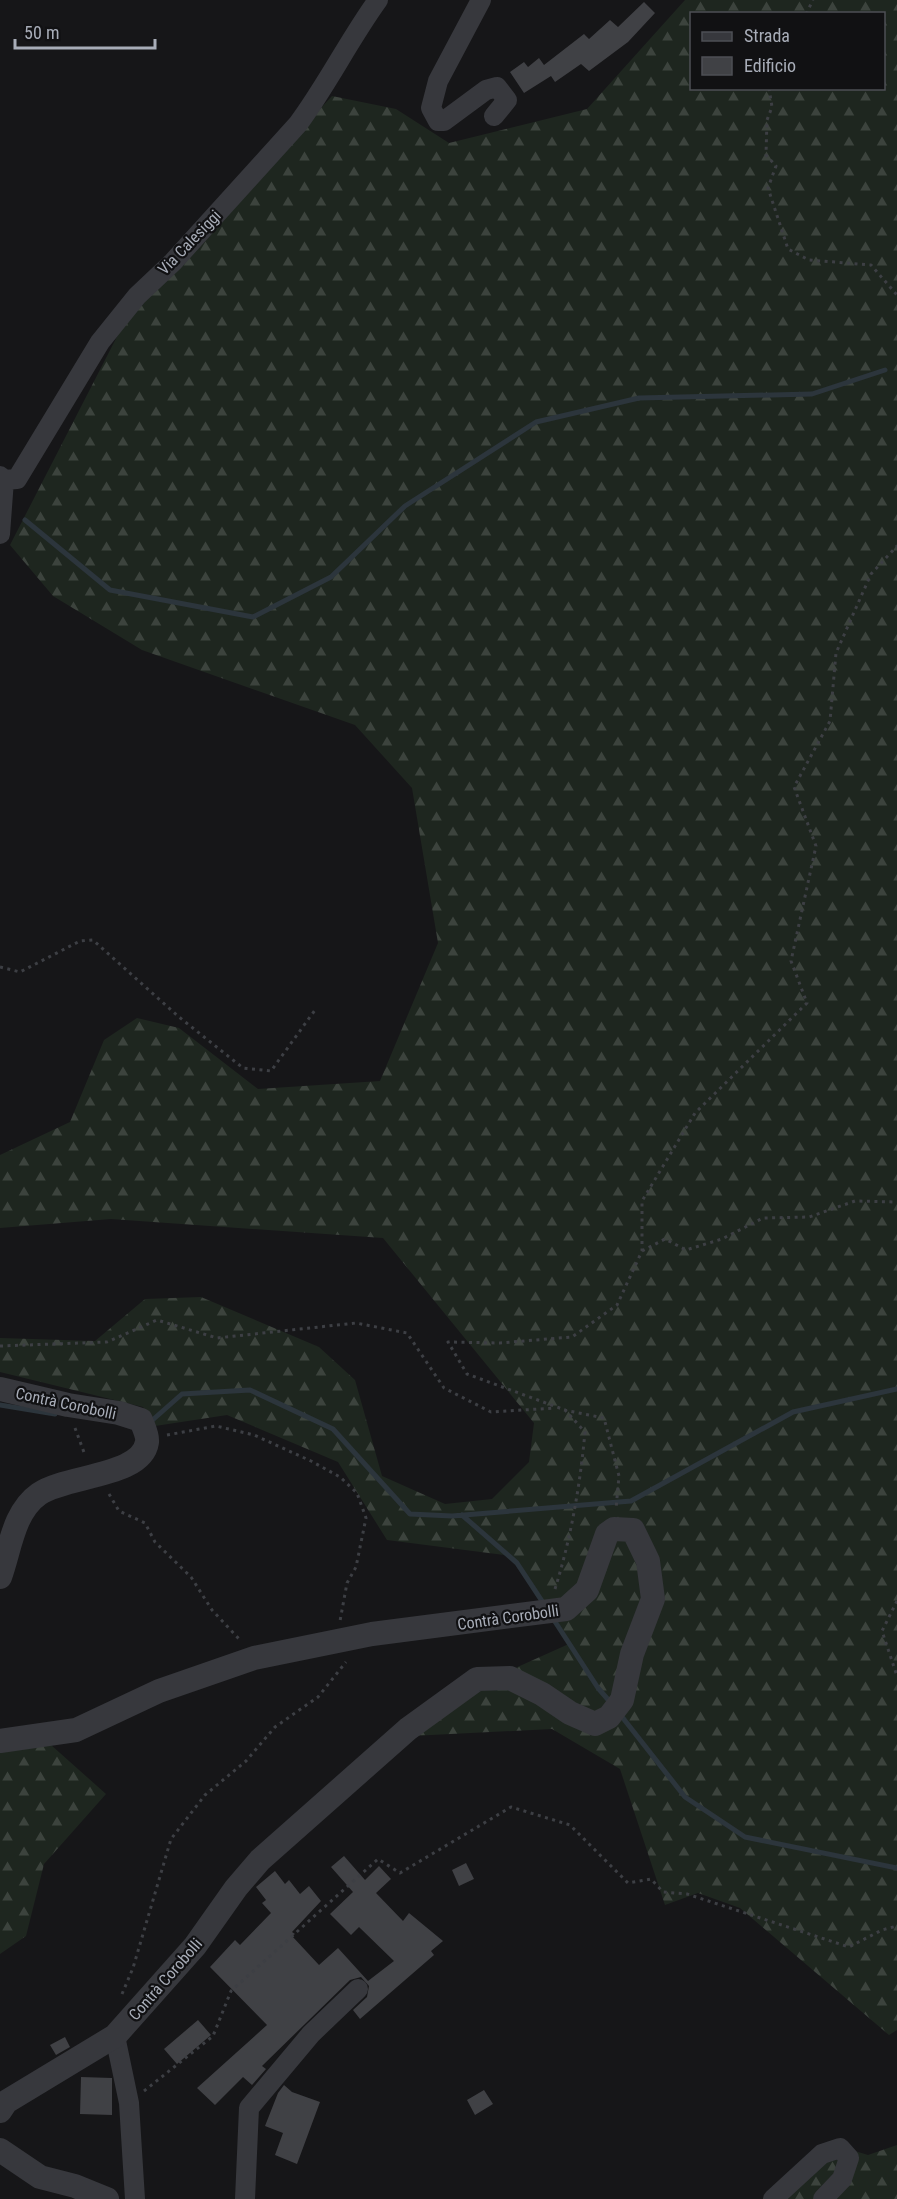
<svg xmlns="http://www.w3.org/2000/svg" width="897" height="2199" font-family="'Roboto Condensed',sans-serif">
<style>
.forest{fill:url(#forest-firs);fill-rule:evenodd}
.lines{fill:none;stroke-linecap:round;stroke-linejoin:round}
.stream{stroke:#2c353c;stroke-width:5}
.building{fill:#404145}
.path{stroke:#3d3f44;stroke-width:3;stroke-dasharray:3 4.5;stroke-linecap:butt}
.minor{stroke:#37383d;stroke-width:20}
.tertiary{stroke:#37383d;stroke-width:24}
.labels{text-anchor:middle;stroke-width:4.5;stroke-linejoin:round;paint-order:stroke}
.street-label{font-size:16px;fill:#a8adb8;stroke:#111113}
</style>
<defs>
<pattern id="forest-firs" width="22" height="20" patternUnits="userSpaceOnUse" patternTransform="scale(1.5)"><rect width="22" height="20" fill="#1e261f"/><path d="M5 1l3.5 6h-7zM16 11l3.5 6h-7z" fill="#3c433d"/></pattern>
</defs>
<rect width="100%" height="100%" fill="#161618"/>
<path class="forest" d="M685,0H897V2030L889,2035L740,1908L698,1893L665,1905L620,1769L552,1729L411,1736L471,1688L571,1643L511,1556L387,1540L338,1462L227,1415L155,1426L143,1407L0,1372V1338L95,1341L145,1299L201,1297L319,1347L355,1380L382,1476L445,1504L492,1499L529,1462L534,1423L383,1238L111,1219L0,1228V1155L70,1122L104,1040L137,1018L179,1028L258,1089L380,1081L438,943L412,788L355,725L142,650L53,596L10,545L125,321L332,96L396,109L449,143L587,109ZM692,14H884V88H692Z
M0,1744L51,1745L106,1794L44,1864L26,1936L0,1954Z
M835,2145L868,2155L897,2145V2199H782Z"/>
<g class="lines">
<path class="stream" d="M25,520L110,590L253,617L331,577L405,506L536,422L639,398L812,394L885,370
M0,1405L55,1414
M148,1424L182,1394L250,1390L333,1429L410,1514L452,1516L631,1501L793,1412L897,1389
M462,1515L517,1563L544,1604
M552,1617L598,1688L611,1703
M619,1713L685,1797L745,1837L897,1868"/>
</g>
<path class="building" d="M644,2L655,13L628,42L589,71L581,64L555,82L551,76L524,93L510,72L524,62L528,67L539,58L544,65L584,34L589,39L610,20L618,27Z
M344,1856L365,1880L379,1866L391,1879L376,1893L403,1921L409,1913L443,1941L431,1951L434,1955L360,2019L353,2010L367,1997L369,1986L361,1977L350,1980L262,2066L266,2069L252,2085L243,2077L215,2105L197,2088L267,2025L210,1967L235,1940L240,1945L271,1913L262,1903L266,1900L256,1887L275,1871L285,1884L289,1880L300,1894L309,1886L321,1901L292,1932L295,1934L292,1936L319,1965L338,1948L368,1981L394,1961L359,1927L351,1935L330,1914L353,1892L331,1867Z
M466,1863L474,1879L459,1886L452,1870Z
M198,2020L211,2035L177,2064L164,2049Z
M65,2037L70,2047L56,2055L50,2045Z
M81,2077L112,2078V2115L80,2114Z
M284,2085L292,2092L320,2102L297,2164L275,2155L283,2133L265,2126L278,2093Z
M484,2090L493,2104L475,2115L467,2100Z"/>
<g class="lines">
<path class="path" d="M806,14L813,0
M769,88L772,107L767,120L766,155L776,166L768,188L788,249L809,260L871,265L897,295
M0,967L20,972L80,941L93,940L179,1017L243,1068L271,1071L315,1010
M642,1251L665,1239L686,1250L722,1239L763,1218L809,1217L855,1201L897,1202
M0,1346L107,1342L157,1320L217,1338L356,1323L407,1333L444,1388L491,1412L555,1408
M564,1410L604,1418L619,1476L616,1509
M75,1428L85,1455
M167,1435L216,1426L254,1435L311,1461L340,1477L357,1493L366,1518L356,1567L347,1583L340,1621
M109,1494L119,1511L145,1523L155,1542L191,1577L212,1610L240,1640
M555,1589C571,1538 580,1486 585,1432L565,1410L467,1374L448,1342L500,1343L572,1337L617,1305L642,1251V1201L695,1113L807,1003L791,961L816,846L794,787L830,721L836,653L871,574L897,546
M897,1601L882,1631L897,1676
M122,1994L133,1968L171,1839L205,1795L246,1761L275,1727L318,1697L346,1662
M144,2091L213,2036L231,1991L378,1859L400,1873L511,1807L570,1825L628,1883L651,1879L663,1892L687,1894L849,1947L882,1930L897,1926"/>
<path class="minor" d="M481,0L438,81L431,108L438,121H444L486,90L497,87L507,100L494,116
M0,476L4,480L17,479L100,342L137,296L173,262L298,124C327,85 349,40 378,0
M0,534L4,480
M115,2036L129,2103L135,2199
M245,2199L249,2108L311,2034L358,1989
M773,2199L822,2154L840,2148L849,2158L842,2179L823,2199"/>
<path class="tertiary" d="M0,1389L68,1405L119,1413L141,1420C143,1426 148,1435 147,1442C142,1477 66,1475 39,1494C13,1512 10,1550 0,1577
M0,1741L76,1730L159,1691L254,1658L372,1634L566,1609L587,1590L607,1534L614,1529L633,1530L648,1561L653,1599L632,1654L622,1700L609,1717L595,1724L570,1713L542,1694L510,1678L477,1679L408,1729L260,1860L236,1888L195,1946L115,2036L6,2102L0,2111
M0,2150L40,2177L75,2186L107,2199"/>
</g>
<g class="labels">
<g class="street-label">
<text transform="translate(189 242) rotate(-46)" y="6">Via Calesiggi</text>
<text transform="translate(66 1403) rotate(12)" y="6">Contrà Corobolli</text>
<text transform="translate(508 1617) rotate(-8)" y="6">Contrà Corobolli</text>
<text transform="translate(165 1979) rotate(-49)" y="6">Contrà Corobolli</text>
</g>
</g>
<rect x="690" y="12" width="195" height="78" fill="#111113" stroke="#4d4f55" stroke-width="1.5"/>
<rect x="702" y="32" width="30" height="9" fill="#37383d" stroke="#4d4f55" stroke-width="1.5"/>
<text x="744" y="42" font-size="18" fill="#a8adb8">Strada</text>
<rect x="702" y="57" width="30" height="18" fill="#404145" stroke="#4d4f55" stroke-width="1.5"/>
<text x="744" y="72" font-size="18" fill="#a8adb8">Edificio</text>
<path d="M15 39v9h140v-9" fill="none" stroke="#a8adb8" stroke-width="3"/>
<text x="24" y="39" font-size="18" fill="#a8adb8" stroke="#111113" stroke-width="4.5" paint-order="stroke">50 m</text>
</svg>
